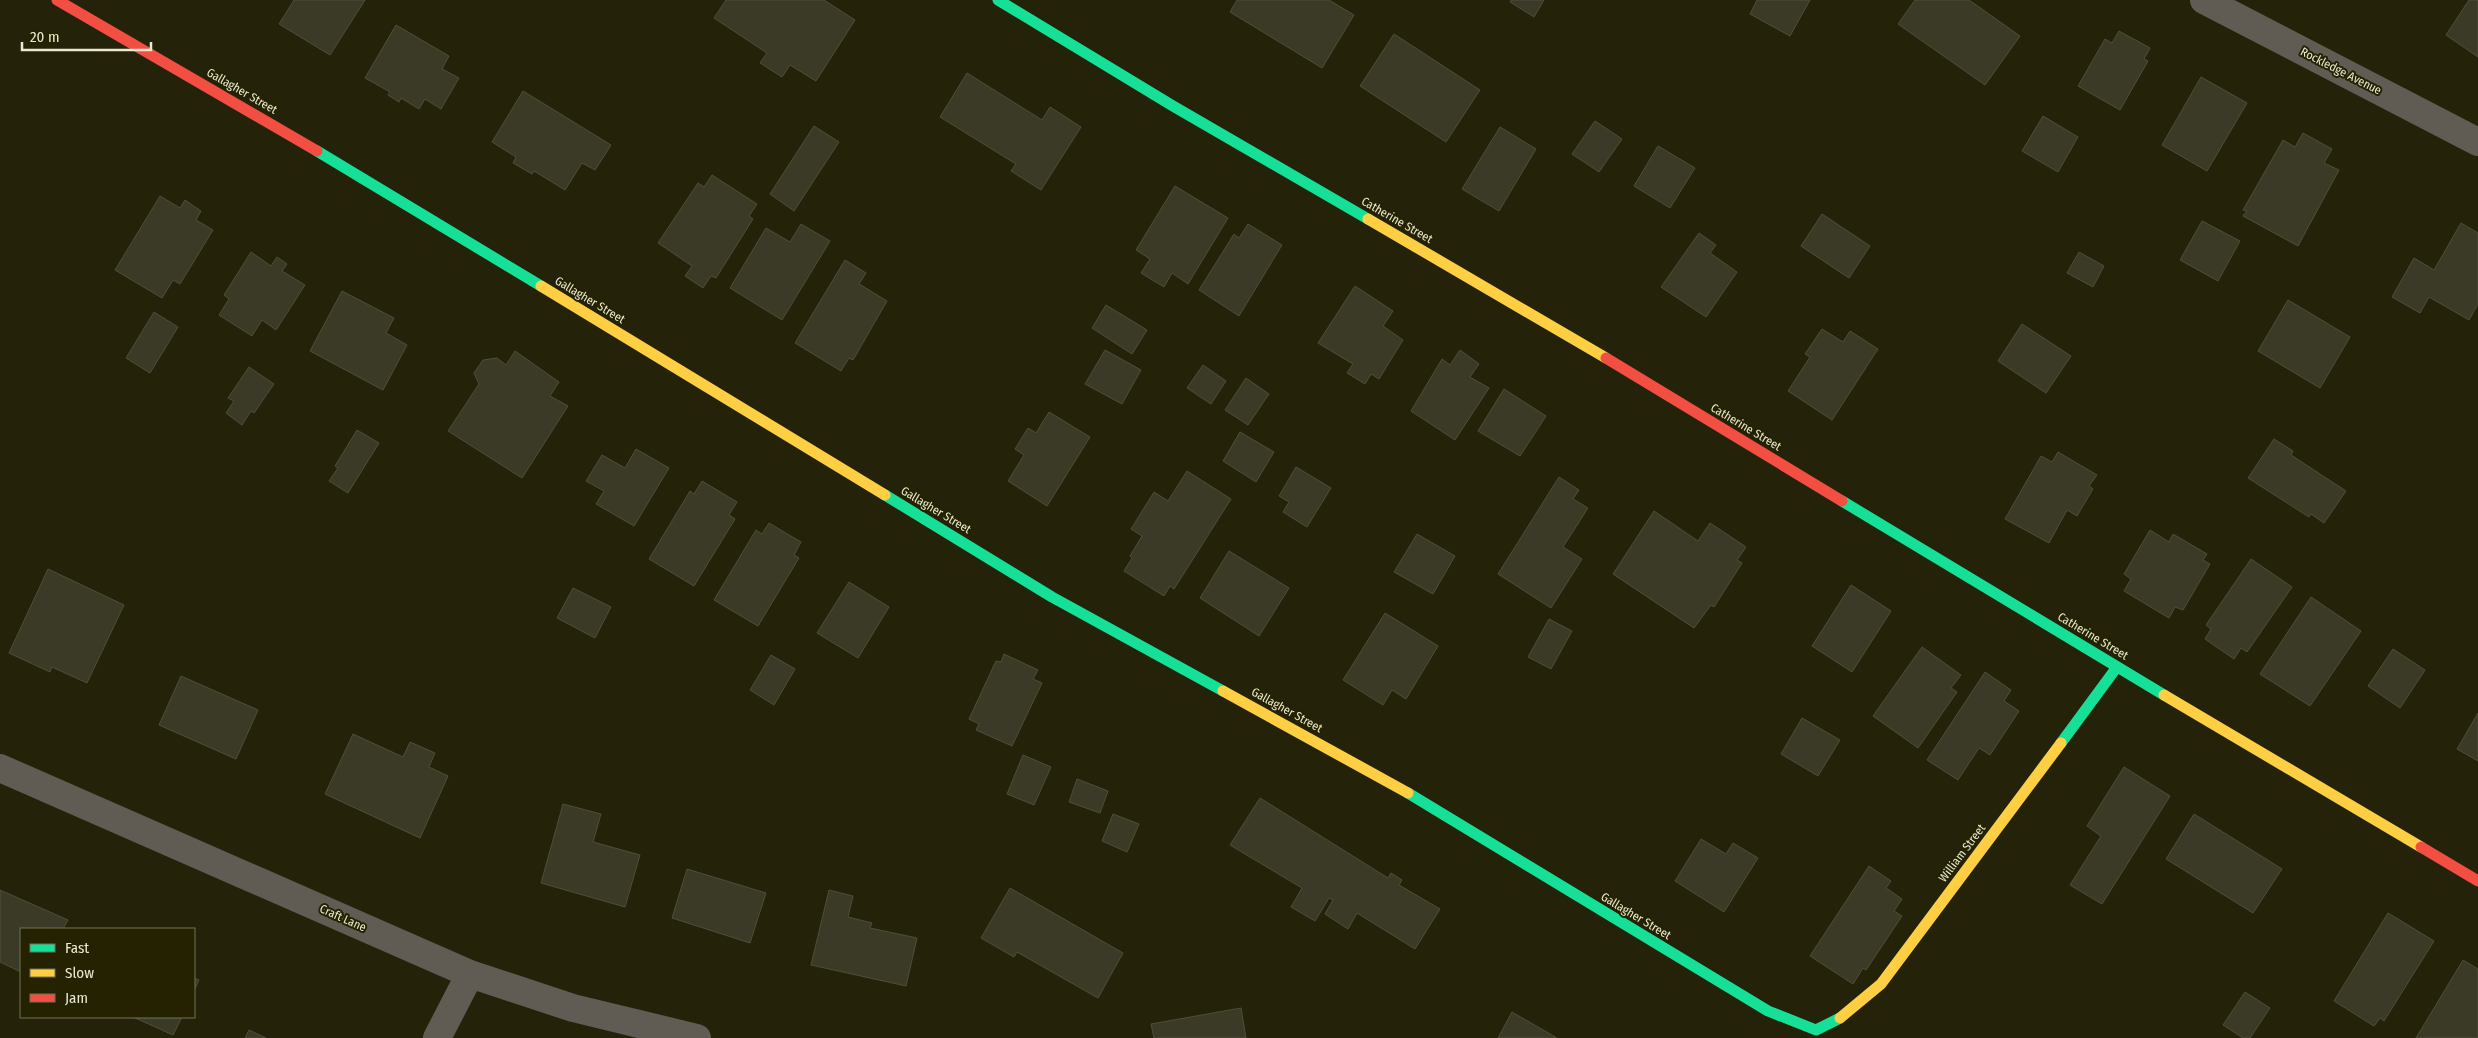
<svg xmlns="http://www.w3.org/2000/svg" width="2478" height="1038" font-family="'Fira Sans Condensed',sans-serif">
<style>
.building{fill:#3b3a27;stroke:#4f4e3a}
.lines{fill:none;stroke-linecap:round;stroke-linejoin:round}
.street{stroke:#615c53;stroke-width:28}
.fast{stroke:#16e098;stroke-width:11}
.slow{stroke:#ffcf43;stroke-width:11}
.jam{stroke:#f24e42;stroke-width:11}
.labels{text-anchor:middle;stroke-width:4;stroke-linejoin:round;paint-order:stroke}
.street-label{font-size:12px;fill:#eaead2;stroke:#242201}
</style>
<rect width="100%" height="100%" fill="#24230a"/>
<path class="building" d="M294,0H365L330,55L279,24Z
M726,0H824L855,20L816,81L790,65L782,77L760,63L767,53L714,18Z
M1237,0H1329L1354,15L1322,68L1230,12Z
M1511,0H1544L1534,17L1510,2Z
M1757,0H1810L1790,36L1750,14Z
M1915,0H1969L2020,36L1985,85L1898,24Z
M2469,0H2478V57L2446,35Z
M396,25L449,56L442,69L459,78L441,109L425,99L419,109L401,98L399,102L388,95L390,92L365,78Z
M2119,31L2150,48L2144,59L2148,61L2120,110L2078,86L2105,39L2112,43Z
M1394,34L1480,90L1446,142L1360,86Z
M967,73L1042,120L1050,107L1081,127L1041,190L1011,171L1016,164L940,117Z
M2201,77L2247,103L2207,171L2162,145Z
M523,91L611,145L595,170L582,163L565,190L534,171L532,174L513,163L516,157L492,142Z
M2043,116L2078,137L2058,172L2022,151Z
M1595,121L1622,139L1599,172L1572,154Z
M814,126L839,142L794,211L770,194Z
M1500,127L1536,149L1499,211L1462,189Z
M2303,133L2332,149L2324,163L2339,170L2298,246L2243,216L2247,211L2243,210L2283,140L2295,147Z
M1658,146L1695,168L1670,208L1634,186Z
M712,175L757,204L749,216L753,219L716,278L711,276L703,288L685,276L692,266L658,243L698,183L704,187Z
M1175,186L1228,218L1188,284L1172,273L1164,287L1141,273L1150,259L1136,250Z
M160,196L180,208L185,200L201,211L196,220L213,230L180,284L173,280L162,298L115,270Z
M1822,214L1870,246L1849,278L1801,246Z
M2202,221L2240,241L2218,281L2180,260Z
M2461,223L2478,233V304L2469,320L2429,297L2420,313L2392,297L2414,258L2434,270Z
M801,224L830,241L782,320L730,288L766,228L790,242Z
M1248,224L1282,245L1239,316L1199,290L1234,234L1239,238Z
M1699,233L1716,245L1710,253L1737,272L1706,317L1661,287Z
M251,252L271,266L277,257L287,264L282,271L305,285L276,330L262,320L252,336L219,315L229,299L224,295Z
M2079,252L2104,266L2093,287L2067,273Z
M845,260L866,273L859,284L887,301L853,360L849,358L841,371L795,343Z
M1355,286L1393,311L1383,326L1403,340L1379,379L1371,374L1365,384L1347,373L1353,364L1318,343Z
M342,291L394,318L386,333L407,345L383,390L310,351Z
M2288,300L2350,337L2320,388L2258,351Z
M1106,305L1147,330L1132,354L1092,328Z
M154,312L178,327L150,373L126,358Z
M2022,324L2071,356L2046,393L1998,361Z
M1822,329L1843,342L1850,331L1878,349L1832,420L1788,391L1810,357L1805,354Z
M1105,350L1141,370L1122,404L1085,384Z
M1460,350L1479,364L1470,377L1489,388L1455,440L1411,411L1442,359L1450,365Z
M515,351L559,382L550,396L568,406L522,478L448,431L479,384L474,373L483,360L497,358L506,365Z
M1203,365L1226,381L1211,404L1187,388Z
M249,367L274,384L254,413L251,411L242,425L226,413L234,401L228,398Z
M1246,378L1269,394L1248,425L1225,410Z
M1504,389L1546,416L1520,456L1478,431Z
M1049,412L1090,437L1047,506L1008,481L1024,455L1015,449L1028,428L1036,433Z
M357,430L379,443L348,493L329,481L338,468L335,466Z
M1240,432L1274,452L1256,482L1223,461Z
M2274,439L2293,451L2291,455L2346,491L2324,523L2311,514L2309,517L2248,478Z
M636,449L669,468L634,526L596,504L604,491L586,481L602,455L625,468Z
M2058,452L2097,475L2089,486L2093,489L2077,516L2067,510L2049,543L2005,519L2041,456L2052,462Z
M1296,467L1331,488L1307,527L1283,512L1289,502L1279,496Z
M1187,471L1231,499L1174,589L1170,586L1164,596L1124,571L1132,558L1130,556L1142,536L1131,529L1154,492L1168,501Z
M1559,477L1579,490L1573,499L1588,508L1563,547L1582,559L1551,608L1498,574Z
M702,481L737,502L729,515L735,519L694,586L649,559L690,491L694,494Z
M1654,511L1698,541L1710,523L1746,547L1737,560L1742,563L1714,607L1711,605L1694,628L1613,574Z
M769,523L801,542L794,555L799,558L758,626L714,600L756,530L762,534Z
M2150,530L2169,542L2173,534L2207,554L2203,560L2210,564L2183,610L2175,607L2169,618L2124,591L2131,579L2124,574Z
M1417,534L1455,556L1433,594L1394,572Z
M1229,551L1289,588L1259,636L1200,598Z
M2251,559L2292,587L2247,652L2241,648L2234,659L2205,639L2211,629L2206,625Z
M48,569L124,605L87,683L52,667L50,672L9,653Z
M849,582L889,607L858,658L817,633Z
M1851,585L1891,611L1852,672L1812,646Z
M573,588L611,607L595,638L557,618Z
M2311,597L2361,631L2310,706L2260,674Z
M1385,613L1438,646L1406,699L1392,690L1383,705L1343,680Z
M1549,619L1572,631L1551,669L1528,657Z
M1922,647L1961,675L1951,688L1957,692L1918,748L1873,716Z
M2393,649L2425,670L2400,708L2368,686Z
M1004,654L1038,670L1033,679L1042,683L1012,746L976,730L979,724L969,719L996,661L1001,662Z
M771,655L795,669L774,705L750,690Z
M1985,672L2011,690L2004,701L2019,711L1990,755L1979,748L1958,780L1927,760Z
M181,676L258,710L236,759L159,725Z
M2478,713V761L2457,749Z
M1802,718L1840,740L1818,776L1781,754Z
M353,734L403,757L410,742L435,753L429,767L448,776L420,838L325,794Z
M1023,755L1051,767L1034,805L1007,794Z
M2124,767L2170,796L2102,904L2070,885L2101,836L2087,826Z
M1077,779L1108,791L1100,813L1069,802Z
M1260,798L1388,878L1391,873L1402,880L1399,885L1440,909L1415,949L1357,913L1348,929L1325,914L1333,900L1329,898L1315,921L1291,907L1302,888L1230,845Z
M563,804L601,814L593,842L640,855L625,907L541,883Z
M1113,814L1139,824L1127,852L1102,841Z
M2194,814L2282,869L2253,913L2166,859Z
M1701,839L1726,854L1733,843L1758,858L1724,912L1675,881Z
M1869,866L1891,881L1886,888L1902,899L1894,911L1902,916L1866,970L1863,968L1853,984L1810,956Z
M687,869L766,893L750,943L672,918Z
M1010,888L1123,953L1098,998L1017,952L1014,957L981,938Z
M0,890L68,920L63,929H21V972L0,962Z
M829,890L853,896L848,917L872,923L870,928L917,938L906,986L811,965Z
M2388,913L2434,941L2384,1021L2380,1018L2374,1026L2334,1001Z
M2463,960L2478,969V1038H2416Z
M194,978L199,980L194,991Z
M2245,992L2270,1008L2250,1038H2243L2223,1025Z
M1241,1008L1246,1038H1154L1151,1024Z
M1512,1012L1557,1038H1498Z
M133,1017H182L173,1035Z
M249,1030L266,1038H245Z"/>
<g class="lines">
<path class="street" d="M2204,0L2478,142
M0,768L470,974L573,1008L697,1038
M437,1038L470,974"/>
<path class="fast" d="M998,0L1173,106L1368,219
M317,151L541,286
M885,495L1052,597L1223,691
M1842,501L2164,695
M2061,743L2117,667
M1408,793L1768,1011L1816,1030L1840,1018"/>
<path class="slow" d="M1368,219L1606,358
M541,286L885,495
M1223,691L1408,793
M2164,695L2421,847
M1840,1018L1881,984L2061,743"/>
<path class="jam" d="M57,0L317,151
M1606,358L1842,501
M2421,847L2478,881"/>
</g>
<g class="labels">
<g class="street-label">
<text transform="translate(2341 71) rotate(27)" y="4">Rockledge Avenue</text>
<text transform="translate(242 91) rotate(30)" y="4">Gallagher Street</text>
<text transform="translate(1397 220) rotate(30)" y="4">Catherine Street</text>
<text transform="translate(590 300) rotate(31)" y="4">Gallagher Street</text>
<text transform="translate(1746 427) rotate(31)" y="4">Catherine Street</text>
<text transform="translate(936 510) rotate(31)" y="4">Gallagher Street</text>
<text transform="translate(2093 636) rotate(31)" y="4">Catherine Street</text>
<text transform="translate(1287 710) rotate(29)" y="4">Gallagher Street</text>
<text transform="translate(1962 853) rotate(-53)" y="4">William Street</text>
<text transform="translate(1636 916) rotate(31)" y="4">Gallagher Street</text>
<text transform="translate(343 918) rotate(24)" y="4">Craft Lane</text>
</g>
</g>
<rect x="20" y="928" width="175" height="90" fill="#242201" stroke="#737255"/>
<rect x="30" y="944" width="25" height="8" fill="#16e098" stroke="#737255"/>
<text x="65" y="953" font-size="15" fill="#eaead2">Fast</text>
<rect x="30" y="969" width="25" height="8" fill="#ffcf43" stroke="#737255"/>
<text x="65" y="978" font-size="15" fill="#eaead2">Slow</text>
<rect x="30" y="994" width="25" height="8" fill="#f24e42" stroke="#737255"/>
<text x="65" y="1003" font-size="15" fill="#eaead2">Jam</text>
<path d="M22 42v8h129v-8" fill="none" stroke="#eaead2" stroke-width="2.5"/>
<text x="30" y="42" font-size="15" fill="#eaead2" stroke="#242201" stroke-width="4" paint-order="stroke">20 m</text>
</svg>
